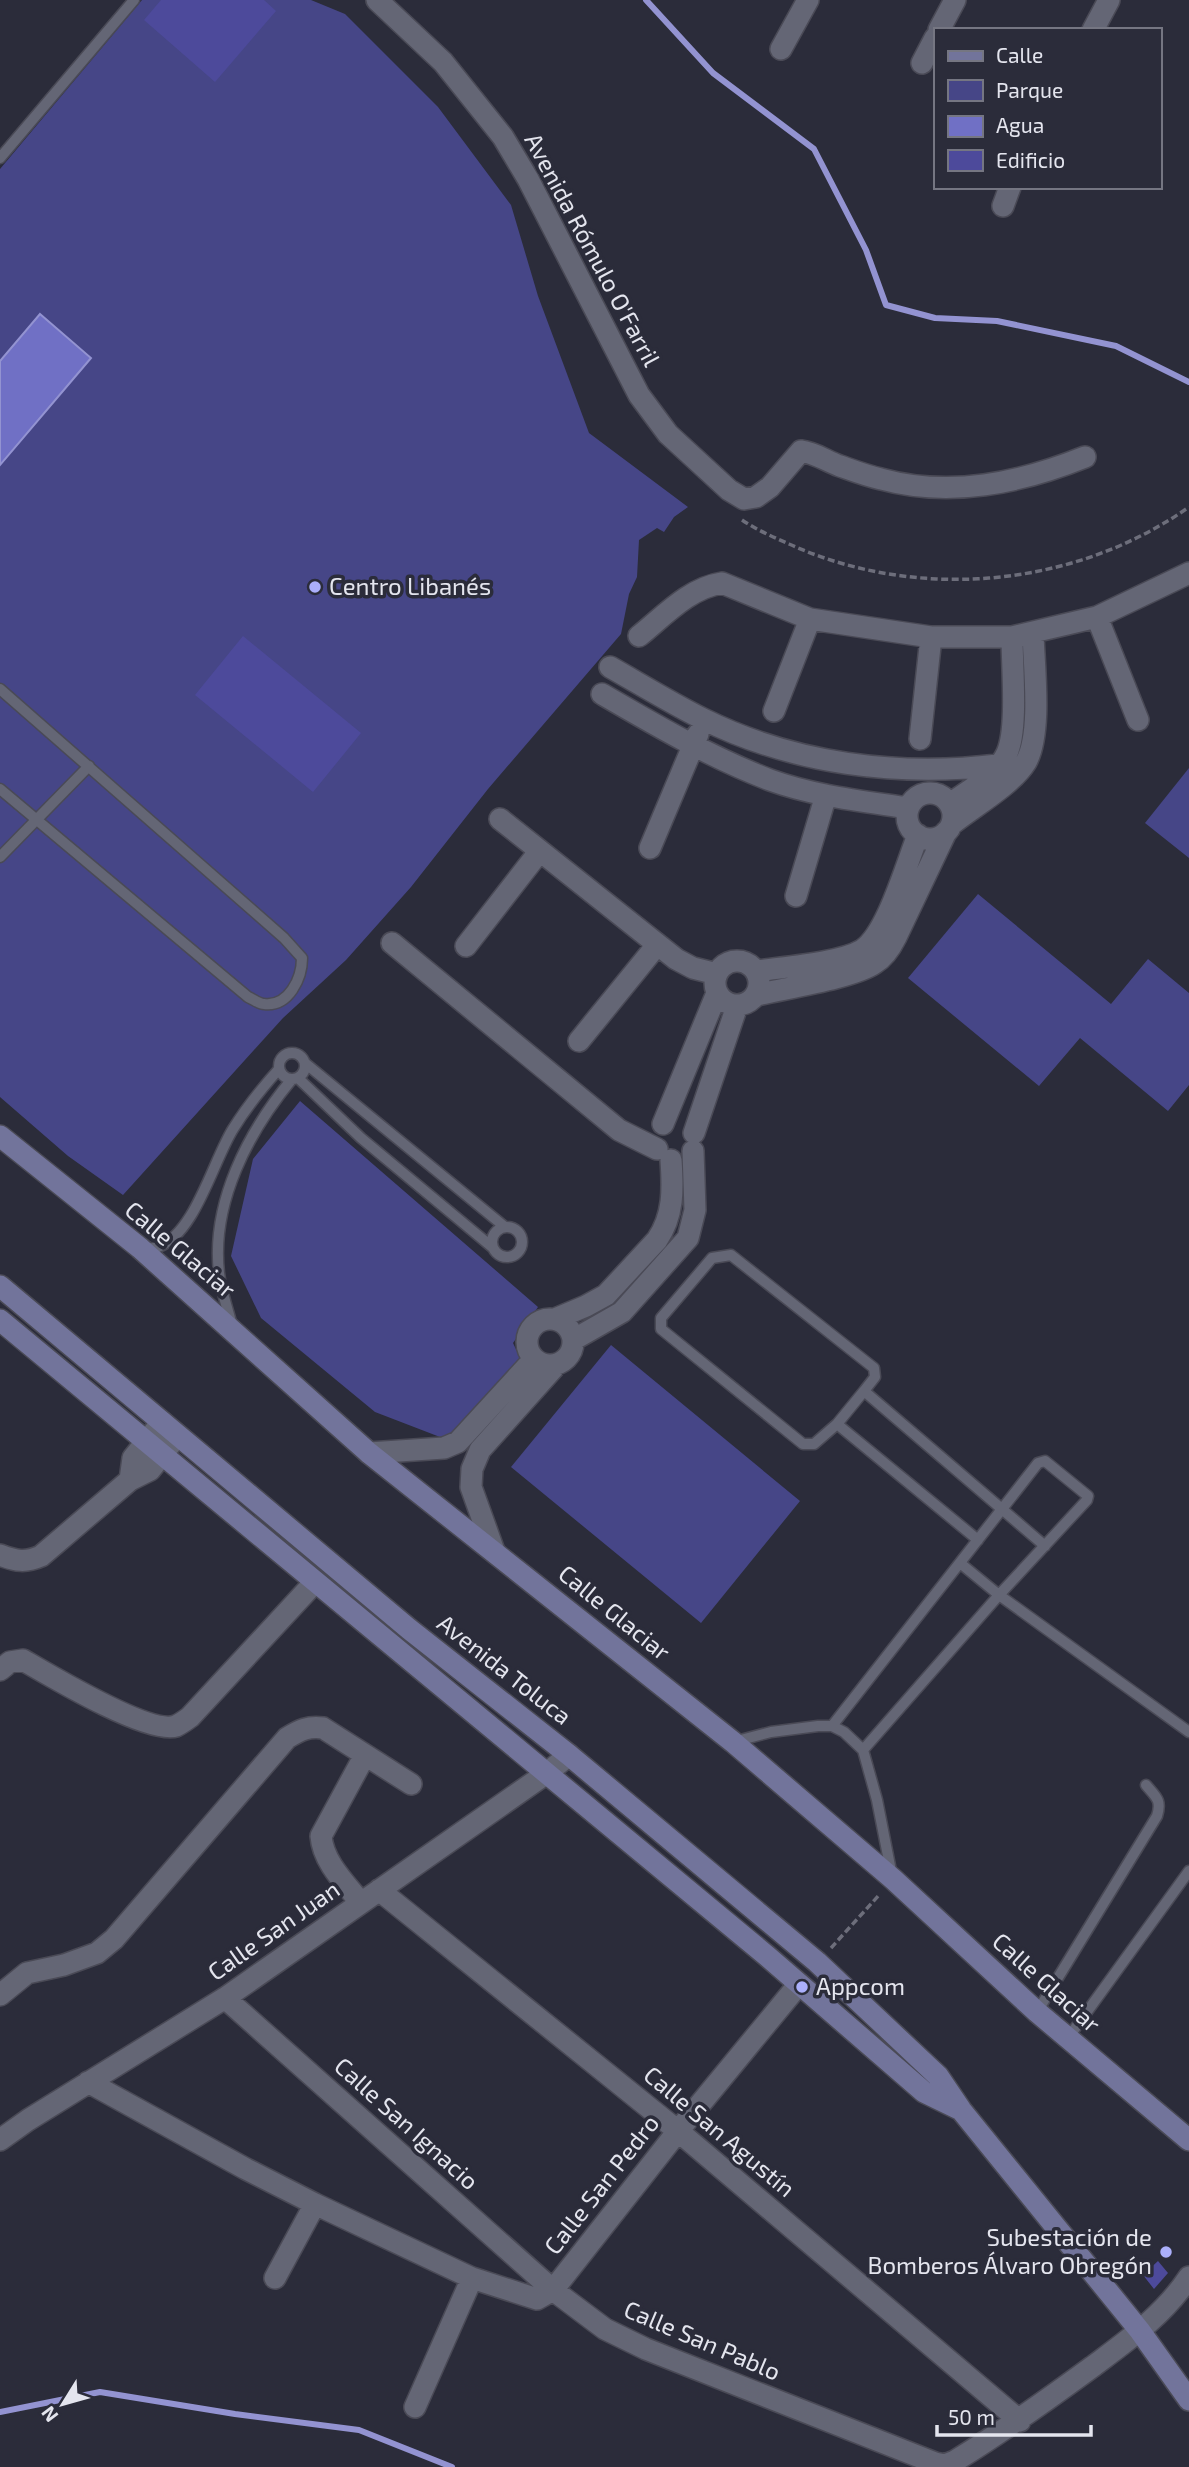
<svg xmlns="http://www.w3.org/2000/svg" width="1189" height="2467" font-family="'Exo 2',sans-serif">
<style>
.green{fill:#464687}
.water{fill:#7070c5;stroke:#9393d1;stroke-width:2}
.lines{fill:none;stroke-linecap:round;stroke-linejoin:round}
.stream{stroke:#9393d1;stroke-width:6}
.building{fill:#4d4a9b}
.lane-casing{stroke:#4a4a56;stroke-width:13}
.street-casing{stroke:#4a4a56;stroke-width:24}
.secondary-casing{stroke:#4a4a56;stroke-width:24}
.path{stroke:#6d6e7b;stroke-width:3.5;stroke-dasharray:7 3.5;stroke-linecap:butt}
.lane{stroke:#646675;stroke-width:10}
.street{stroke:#646675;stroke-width:21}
.secondary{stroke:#72749b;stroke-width:21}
.poi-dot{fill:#abaffb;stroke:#2b2c3a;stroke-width:2.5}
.labels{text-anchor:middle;stroke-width:7;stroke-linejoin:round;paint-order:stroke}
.street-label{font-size:24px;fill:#e4e5ee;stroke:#2b2c3a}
.poi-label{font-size:24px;fill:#e4e5ee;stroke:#2b2c3a;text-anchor:start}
</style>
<rect width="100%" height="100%" fill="#2b2c3a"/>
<path class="green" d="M142,0H311L345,14L438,107L511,205L538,296L589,433L688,507L674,517L664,532L657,528L639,540L637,577L629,594L621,634L488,789L411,887L346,960L283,1018L123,1195L68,1156L0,1097V169Z
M1189,768V858L1145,823Z
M978,894L1111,1004L1148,959L1189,993V1085L1168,1111L1080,1038L1039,1086L908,978Z
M300,1101L538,1307L513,1343L520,1358L457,1432L440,1437L375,1412L261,1318L231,1256L253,1159Z
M611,1345L800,1501L701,1623L511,1467Z"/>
<path class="water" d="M40,314L91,358L0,465V361Z"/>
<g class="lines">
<path class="stream" d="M646,0L713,73L814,149L866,250L886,305L935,318L997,321L1116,346L1189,382
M0,2412L100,2392L235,2414L359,2430L452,2467"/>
</g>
<path class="building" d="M161,0H264L276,11L215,82L144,20Z
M243,636L361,733L313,792L195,695Z
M1158,2261L1168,2273L1154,2289L1143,2275Z"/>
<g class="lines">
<defs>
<path id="lane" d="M0,158L134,0
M0,689L284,938L302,958C302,978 289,1007 264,1004C259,1004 253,999 248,997L0,789
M0,857L89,766
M279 1066a13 13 0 1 1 26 0a13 13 0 1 1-26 0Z
M305,1063L505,1227
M298,1078L361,1138L492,1247
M492 1242a15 15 0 1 1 30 0a15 15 0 1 1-30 0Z
M142,1248C147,1248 154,1249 158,1247C195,1234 213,1161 233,1129C246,1108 262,1088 279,1069
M232,1326C228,1309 221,1291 219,1273C211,1203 248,1132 292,1079
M837,1424L864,1391
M978,1540L837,1424L814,1444H803L661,1329V1318L712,1258L731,1255L874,1368L875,1377L864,1391L1045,1546
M960,1563L999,1595L1189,1732
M832,1726L1038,1463L1045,1461L1088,1496L1087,1500L999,1595L863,1750
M733,1742L771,1732L818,1726H832L844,1732L863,1750L877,1800L892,1876
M1037,2012L1157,1816C1162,1800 1156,1797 1146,1785
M1068,2038L1189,1871"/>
<path id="street" d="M377,0L443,62L503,137L528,179L639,395L668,434L729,490L744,499L756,497L770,487L801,451C816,453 826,461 840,466C854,471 867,476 881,479C950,498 1020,483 1085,457
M939,30L955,0
M1093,30L1109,0
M781,49L808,0
M922,63L935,38
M1003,206L1010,187
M1097,617L1138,720
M639,636C664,616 689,588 722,583L810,619L931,637H1012L1097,617L1189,573
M610,667C640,684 671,703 703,719C794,764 898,777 998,765
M602,694C657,726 710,757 770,780C814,796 862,801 908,808
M774,711L810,619
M920,739L931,637
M907 816a23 23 0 1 1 46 0a23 23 0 1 1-46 0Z
M950,804C969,790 997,775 1007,753C1018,728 1012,666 1012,637
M500,819L676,959L693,968L717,974
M952,824C973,807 1012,785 1026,762C1042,734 1034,667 1033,634
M650,848L698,734
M796,896L826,795
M392,943L619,1130L657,1149
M466,946L539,852
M715 983a22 22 0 1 1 44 0a22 22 0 1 1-44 0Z
M757,971C784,967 840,963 862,950C887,934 906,865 918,835
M757,995C786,988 854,978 875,963C885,957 891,947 896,937L946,832
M579,1041L657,945
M663,1124L717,993
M694,1133L737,1006
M555,1319L586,1306L606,1295L657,1240C674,1215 673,1189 671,1160
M527 1342a23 23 0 1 1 46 0a23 23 0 1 1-46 0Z
M573,1340L622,1312L688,1238L695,1210L693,1151
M369,1453L444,1448L458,1442L534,1359
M130,1480L133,1458L162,1422
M494,1551L471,1487L472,1469L480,1450L557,1364
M0,1555C16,1561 25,1563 41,1556L130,1480L150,1470L177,1436
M0,1670L10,1662L23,1660C49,1675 149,1735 176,1726C180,1724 186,1720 190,1717L315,1582
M379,1890L678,2131L1020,2421
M361,1903C345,1883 323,1862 321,1836L365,1755
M0,1995L27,1973L64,1965L97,1953L114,1939L287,1738C300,1730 308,1726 323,1728L411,1784
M225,1998L553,2290L605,2329L646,2349L935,2463L945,2465L955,2461C1002,2432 1047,2400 1092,2367C1128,2340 1164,2315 1189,2277
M88,2082L246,2169L315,2204L472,2278L537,2299L553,2290L678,2131L799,1984
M0,2140L28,2120L225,1998L547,1773L569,1755
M275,2278L315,2204
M415,2407L472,2278"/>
<path id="secondary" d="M0,1136L140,1248L369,1453L733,1742L893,1879L1037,2012L1189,2140
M0,1286L409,1629L569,1755L817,1962L938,2076L961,2110L1140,2331L1189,2400
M0,1320L767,1956L924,2092L959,2109"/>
</defs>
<use href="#lane" class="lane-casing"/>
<use href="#street" class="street-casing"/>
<use href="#secondary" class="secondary-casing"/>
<path class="path" d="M742,520C757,530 773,537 789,544C917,602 1074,588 1189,507
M831,1948L880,1894"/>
<use href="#lane" class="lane"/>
<use href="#street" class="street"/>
<use href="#secondary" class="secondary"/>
</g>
<g class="poi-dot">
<circle cx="315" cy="587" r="7"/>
<circle cx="802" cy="1987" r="7"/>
<circle cx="1166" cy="2252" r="7"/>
</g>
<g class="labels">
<g class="street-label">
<text transform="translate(592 250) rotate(62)" y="8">Avenida Rómulo O'Farril</text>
<text transform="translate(180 1250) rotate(40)" y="8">Calle Glaciar</text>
<text transform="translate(614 1613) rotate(39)" y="8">Calle Glaciar</text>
<text transform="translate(504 1670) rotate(38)" y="8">Avenida Toluca</text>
<text transform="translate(274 1931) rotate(-35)" y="8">Calle San Juan</text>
<text transform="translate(1046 1983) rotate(42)" y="8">Calle Glaciar</text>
<text transform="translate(406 2124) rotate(42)" y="8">Calle San Ignacio</text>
<text transform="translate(719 2132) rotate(40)" y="8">Calle San Agustín</text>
<text transform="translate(602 2185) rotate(-52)" y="8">Calle San Pedro</text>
<text transform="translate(702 2341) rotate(23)" y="8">Calle San Pablo</text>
</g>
<g class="poi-label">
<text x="329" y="595">Centro Libanés</text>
<text x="816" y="1995">Appcom</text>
<text x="1152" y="2246" text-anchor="end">Subestación de<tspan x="1152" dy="28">Bomberos Álvaro Obregón</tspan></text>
</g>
</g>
<rect x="934" y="28" width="228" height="161" fill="#2b2c3a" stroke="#757682" stroke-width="2"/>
<rect x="948" y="51" width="35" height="10" fill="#72749b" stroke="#757682" stroke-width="2"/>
<text x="996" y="63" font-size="21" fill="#e4e5ee">Calle</text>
<rect x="948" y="80" width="35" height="21" fill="#464687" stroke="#757682" stroke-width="2"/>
<text x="996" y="98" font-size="21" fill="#e4e5ee">Parque</text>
<rect x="948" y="116" width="35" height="21" fill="#7070c5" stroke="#757682" stroke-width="2"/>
<text x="996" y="133" font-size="21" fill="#e4e5ee">Agua</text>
<rect x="948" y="150" width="35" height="21" fill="#4d4a9b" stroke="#757682" stroke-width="2"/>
<text x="996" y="168" font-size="21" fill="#e4e5ee">Edificio</text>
<g transform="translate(63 2404) rotate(233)" stroke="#2b2c3a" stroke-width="5" paint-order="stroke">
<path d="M0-5L12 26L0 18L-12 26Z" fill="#e4e5ee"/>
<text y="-10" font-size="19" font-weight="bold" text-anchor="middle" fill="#e4e5ee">N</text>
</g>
<path d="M937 2425v10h154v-10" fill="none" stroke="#e4e5ee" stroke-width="3.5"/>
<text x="948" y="2425" font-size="21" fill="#e4e5ee" stroke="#2b2c3a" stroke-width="5" paint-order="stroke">50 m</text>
</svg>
